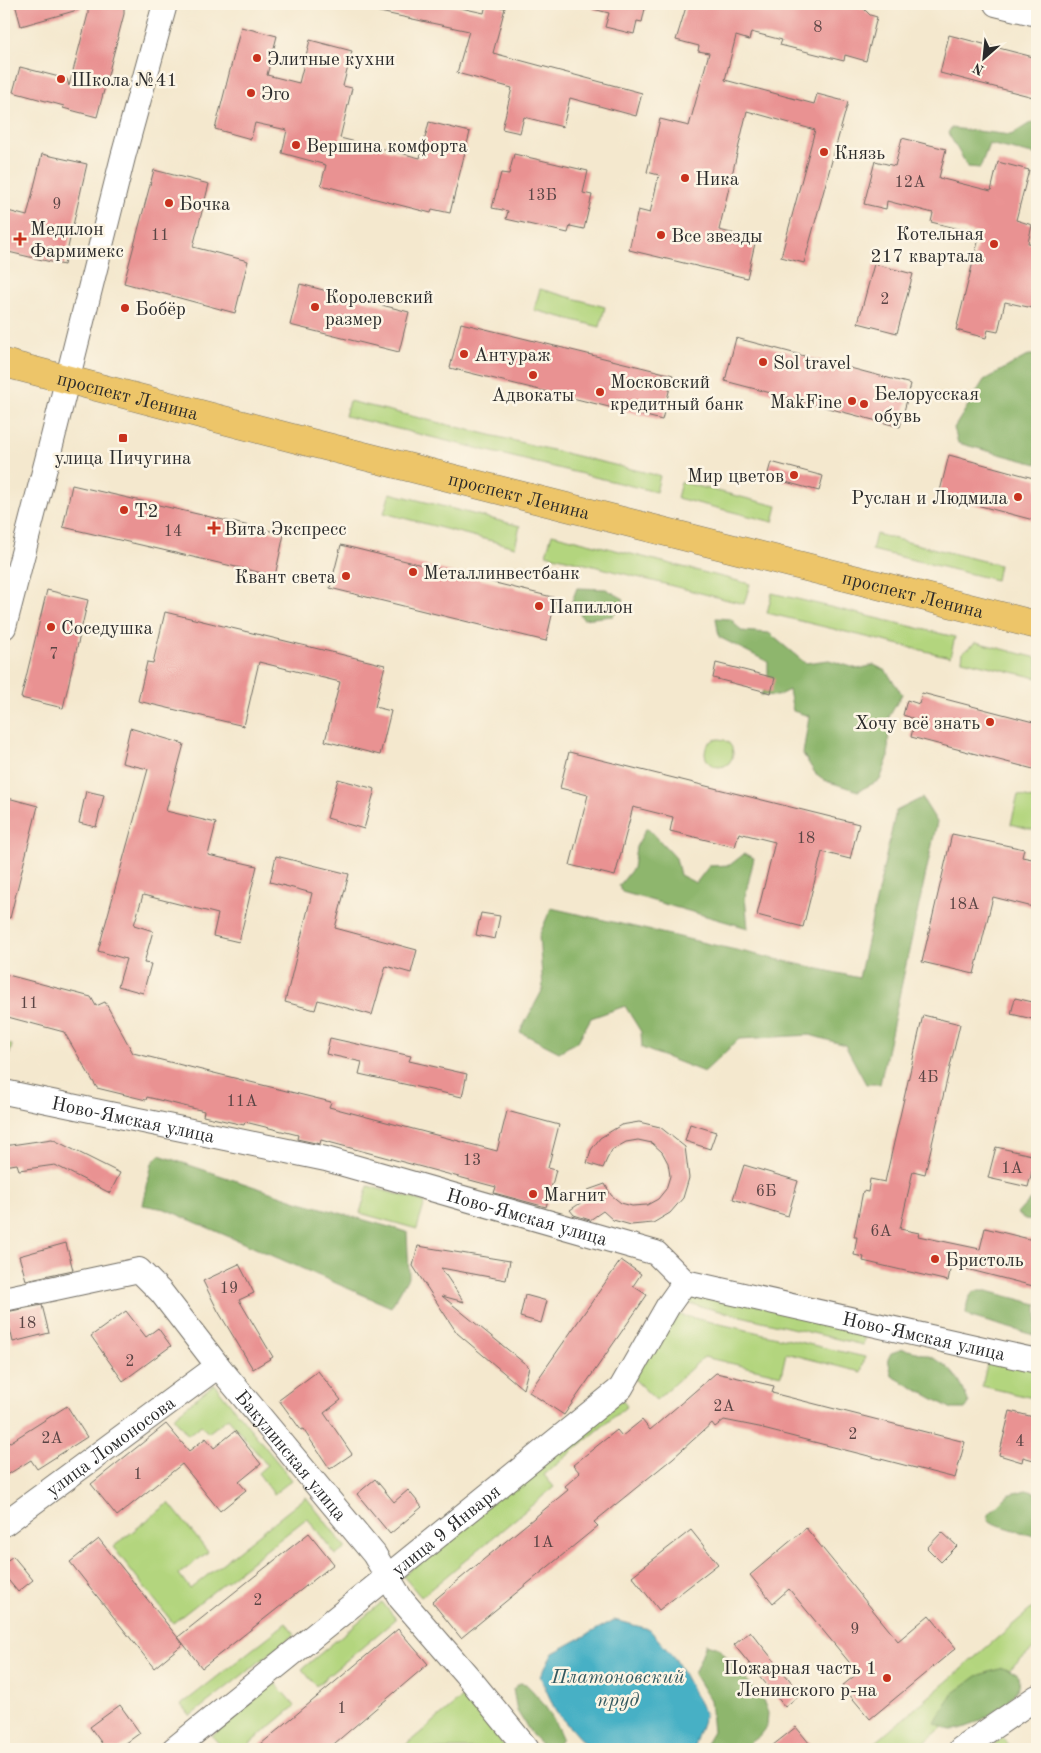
<svg xmlns="http://www.w3.org/2000/svg" width="1041" height="1753" font-family="'Old Standard TT',serif">
<style>
.green{fill:#b3d57e;stroke:#6f8054}
.forest{fill:#8eb66d;stroke:#5c704c}
.water{fill:#46b0c5;stroke:#386e78}
.building{fill:#e99292}
.lines{fill:none;stroke-linecap:round;stroke-linejoin:round}
.minor-casing{stroke:#716d64;stroke-width:26}
.major-casing{stroke:#716d64;stroke-width:29}
.minor{stroke:#fff;stroke-width:24}
.major{stroke:#edc569;stroke-width:28}
.poi-dot{fill:#c8321e;stroke:#fcf5e5;stroke-width:2}
.labels{text-anchor:middle;stroke-width:5;stroke-linejoin:round;paint-order:stroke}
.number-label{font-size:16px;fill:#5a4545}
.poi-label{font-size:19px;fill:#2b2b2b;stroke:#fcf5e5;text-anchor:start}
.street-label{font-size:19px;fill:#2b2b2b;stroke:#fcf5e5}
.water-label{font-size:20px;font-style:italic;fill:#345a61;stroke:#fcf5e5}
</style>
<rect width="100%" height="100%" fill="#fcf5e5"/>
<filter id="ink" filterUnits="userSpaceOnUse"><feTurbulence type="fractalNoise" baseFrequency=".02" numOctaves="2"/><feDisplacementMap in="SourceGraphic" scale="10" xChannelSelector="R" yChannelSelector="G"/><feConvolveMatrix kernelMatrix="1 2 1 2 8 2 1 2 1" color-interpolation-filters="sRGB"/></filter>
<filter id="wash" filterUnits="userSpaceOnUse"><feTurbulence type="fractalNoise" baseFrequency=".0096" numOctaves="4" result="noise"/><feDisplacementMap in="SourceGraphic" scale="20" xChannelSelector="R" yChannelSelector="G"/><feGaussianBlur stdDeviation="1.12" result="paint"/><feColorMatrix in="noise" values="0 0 0 0 0 0 0 0 0 0 0 0 0 0 0 0 0 1.4 0 .05"/><feComposite in="paint" operator="in"/></filter>
<g filter="url(#wash)">
<rect width="100%" height="100%" fill="#f4e8ce"/>
<path class="green" d="M540,289L605,307L600,327L534,310Z
M349,401L660,476L656,492L345,416Z
M681,482L777,506L773,522L677,498Z
M390,493L520,526L515,547L384,513Z
M552,534L750,584L744,604L546,554Z
M876,534L999,565L996,580L872,550Z
M772,593L955,637L950,657L767,613Z
M976,642L1037,658V678L962,660L963,652Z
M705 753a14 14 0 1 1 28 0a14 14 0 1 1-28 0Z
M1018,795L1037,800V831L1011,824Z
M4,1042L12,1045L6,1068H4Z
M368,1186L425,1202L417,1229L360,1213Z
M686,1288L866,1331L863,1345L682,1302Z
M676,1314L865,1357L861,1372L786,1353L781,1375L704,1357L656,1400L632,1377Z
M989,1356L1037,1368V1399L982,1386Z
M214,1384L292,1480L274,1494L258,1473L267,1465L228,1418L208,1433L201,1425L188,1435L173,1417Z
M619,1397L627,1406L544,1475L554,1487L421,1597L403,1576Z
M306,1497L346,1548L336,1555L307,1518L173,1623L113,1547L169,1503L208,1552L179,1574L190,1589Z
M382,1602L396,1619L316,1686L302,1669Z
M1037,1604V1646L917,1749H868Z
M286,1623L295,1634L190,1716L181,1705Z
M275,1683L295,1706L243,1749H224L212,1736Z
M463,1697L507,1749H401Z
M1002,1737L1013,1749H989Z"/>
<path class="forest" d="M1032,122L1037,123V155L989,144L980,168L968,167L948,133L951,128L1011,135Z
M1029,355H1037V464L958,443L954,428L984,380Z
M577,588L606,589L624,599L613,616L583,619L572,601Z
M716,618L731,619L741,631L769,633L805,663L829,660L858,669L874,665L886,671L902,694L889,717L888,758L880,780L858,791L826,781L815,773L803,754L809,716L793,711L789,690L777,696L761,695L768,680V662L719,637Z
M922,798L937,822L880,1084H866L845,1045L810,1035L739,1039L704,1072L642,1048L641,1032L625,1006L591,1018L578,1041L559,1052L520,1032L543,989L539,936L551,908L859,978L896,811Z
M647,827L676,858L680,875L696,883L709,866L730,865L744,854L754,858L745,897L748,928L622,892L619,886L633,868L636,847Z
M159,1155L297,1201L407,1232L409,1276L391,1307L165,1209L143,1205L152,1163Z
M1037,1196V1220L1025,1219L1017,1214L1028,1202Z
M975,1291H987L1037,1304V1336L971,1317L966,1313C967,1304 967,1297 975,1291Z
M903,1349C940,1356 957,1368 969,1404L965,1409H952L892,1376L888,1359L891,1353Z
M1026,1490L1037,1493V1537L995,1524L988,1520L989,1514L1008,1495Z
M706,1644L719,1648L763,1700L768,1713L767,1726L759,1736L741,1749H703L713,1732L710,1700L694,1674Z
M1002,1668C1008,1670 1016,1671 1019,1677C1027,1696 970,1731 953,1730C948,1730 940,1725 935,1723L951,1695L977,1676Z
M520,1683L526,1684C542,1700 553,1716 562,1738L555,1748L542,1745L532,1735L517,1711L513,1689Z"/>
<path class="water" d="M614,1620L649,1629L676,1660L705,1714L693,1749H589L556,1712L540,1676L553,1653Z"/>
<g id="blocks">
<path class="building" d="M15,4H81V9L21,26Z
M88,4H124V14L97,117L63,108L64,106L13,92L20,67L67,79L69,86L88,14Z
M376,4H442L484,13L486,4L505,8L493,53L642,93L636,116L570,98L563,127L524,117L520,133L502,129L512,88L457,73L469,31L375,11Z
M594,4H646L642,22L637,21L634,34L605,27L609,13L593,9Z
M691,4H826L839,7L856,6L864,9L870,15L877,17L866,61L845,55L844,61L780,45L782,40L751,32L749,40L736,36L725,80L814,104L817,94L848,102L804,263L781,257L815,130L747,111L719,230L756,239L747,278L629,250L638,210L650,213L659,175L647,172L660,119L689,126L709,53L698,51L699,46L676,40L686,7Z
M241,27L277,36L267,75L299,83L310,40L352,51L343,86L352,88L340,138L420,158L429,122L470,132L450,213L432,209L431,213L321,185L326,165L282,153L287,130L255,123L251,139L215,129Z
M949,35L1037,58V98L940,73Z
M902,138L946,149L939,178L991,191L998,162L1029,170L1016,220L1032,225L1028,243L1037,244V309L1005,302L998,332L988,330L986,338L956,330L980,234L931,222L933,213L887,201L886,209L864,204L875,161L895,166Z
M42,154L87,164L64,265L4,251V210L27,216Z
M514,154L588,171L583,193L592,195L584,229L570,226L568,233L506,219L508,211L492,208L501,173L509,174Z
M154,170L209,184L193,247L248,261L235,313L124,283Z
M874,264L913,274L897,333L858,323Z
M300,284L409,312L399,352L290,325Z
M461,323L673,375L662,420L450,368Z
M736,338L911,384L900,427L725,381Z
M949,455L1037,479V521L939,495Z
M771,462L823,476L819,491L767,477Z
M72,485L284,534L275,576L63,527Z
M341,545L556,598L546,641L330,588Z
M47,590L88,600L63,708L21,698Z
M165,612L385,665L375,707L391,711L380,755L325,741L340,682L259,662L244,726L138,701L147,662L153,663Z
M716,663L775,678L771,693L713,678Z
M922,693L1037,723V770L911,737L915,719L903,715L907,700L919,704Z
M130,728L184,744L166,811L216,823L208,855L257,866L239,942L213,936L218,914L143,895L134,925L153,931L144,963L151,964L143,993L118,986L126,959L98,951L148,769L122,763Z
M569,752L859,824L850,859L822,852L803,927L757,915L775,842L739,833L735,847L670,831L673,817L633,807L615,876L570,865L588,795L560,788Z
M338,779L375,789L364,829L327,818Z
M86,791L104,795L96,827L79,823Z
M4,797L38,806L10,918L4,917Z
M952,834L1024,849L1022,857L1037,860V908L993,897L974,974L922,962Z
M276,856L349,874L335,928L417,950L411,973L386,966L372,1015L318,1000L315,1010L285,1002L312,893L270,882Z
M481,913L500,916L495,939L476,935Z
M4,974L91,997L96,1006L105,1002L133,1053L331,1102L329,1107L497,1151L507,1111L559,1125L548,1168L556,1170L546,1207L494,1193L496,1187L321,1140L320,1144L297,1139L298,1135L245,1122L244,1125L203,1116L204,1111L147,1097L146,1100L97,1088L64,1032L4,1016Z
M1015,998L1037,1003V1020L1011,1014Z
M923,1015L960,1024L925,1174L913,1171L900,1229L919,1233L918,1236L980,1249L985,1228L1037,1241V1287L951,1265L948,1281L863,1261L864,1257L854,1255L857,1237H854L863,1191L868,1192L870,1179L885,1182Z
M330,1038L411,1056L409,1061L467,1074L462,1097L359,1074L362,1062L326,1054Z
M639,1122L660,1127L685,1147L689,1178L683,1198L670,1213L653,1223L631,1225L613,1220L603,1211L590,1220L574,1215L570,1210L591,1196L588,1190L605,1184L611,1195L621,1203L632,1206L647,1205L658,1199L666,1189L670,1176L668,1163L662,1152L652,1143L638,1140L626,1142L612,1150L607,1159L603,1168L587,1163L591,1150L600,1138L621,1125Z
M690,1124L716,1132L710,1149L685,1141Z
M52,1139L120,1173L110,1193L55,1165L19,1170L17,1164L4,1166V1146Z
M996,1147L1036,1156L1028,1187L988,1178Z
M744,1165L798,1181L788,1216L733,1199Z
M66,1243L73,1270L26,1280L19,1256Z
M418,1246L510,1261L506,1280L441,1268L464,1302L442,1296L529,1367L523,1389L457,1333L413,1266Z
M621,1260L641,1274L633,1286L647,1295L564,1415L529,1392Z
M239,1264L254,1293L239,1300L273,1357L253,1369L218,1311L203,1281Z
M525,1295L547,1301L541,1323L520,1317Z
M42,1305L49,1333L13,1342L6,1312Z
M126,1311L146,1337L158,1328L171,1346L123,1381L91,1336Z
M318,1371L341,1400L324,1413L352,1454L330,1469L303,1429L301,1430L279,1400Z
M716,1373L774,1386L772,1393L965,1442L955,1478L763,1429L764,1428L724,1420L715,1427L712,1423L673,1458L594,1522L598,1526L461,1638L432,1602L568,1490L565,1486L580,1473L573,1465L617,1430L622,1436L642,1420L650,1430Z
M67,1406L87,1437L37,1469L31,1460L4,1477V1446Z
M1010,1411L1037,1418V1461L1023,1457L1022,1462L999,1455Z
M166,1424L189,1451L206,1438L214,1448L235,1431L261,1464L239,1482L246,1490L220,1511L182,1464L117,1516L91,1484Z
M375,1479L394,1502L408,1490L422,1507L390,1534L357,1494Z
M806,1528L898,1641L929,1615L956,1648L870,1719L842,1686L858,1673L789,1589L773,1603L750,1575Z
M691,1530L718,1564L659,1610L632,1576Z
M942,1532L957,1546L941,1562L927,1548Z
M309,1533L334,1564L202,1668L178,1637Z
M99,1539L183,1644L154,1668L70,1562Z
M13,1556L33,1580L18,1592L4,1575V1563Z
M398,1629L428,1664L328,1749H255Z
M750,1631L801,1694L785,1707L734,1645Z
M120,1705L140,1733L118,1749H106L90,1727Z
M796,1727L814,1749H768Z"/>
</g>
</g>
<g filter="url(#ink)">
<use href="#blocks" fill-opacity="0" stroke="#716d64" stroke-width="1"/>
<g class="lines">
<defs>
<g id="minor">
<path d="M996,4L1037,14"/>
<path d="M4,627L53,437L123,157L165,4"/>
<path id="s1" d="M4,1092L326,1159L656,1253L685,1282L1037,1361"/>
<path id="s2" d="M4,1299L139,1270L161,1292L218,1366L374,1554L401,1599L470,1679L527,1749"/>
<path id="s3" d="M4,1524L218,1366"/>
<path id="s4" d="M174,1749L621,1388L668,1306L685,1282"/>
<path d="M961,1749L1037,1697"/>
</g>
<g id="major">
<path id="s5" d="M4,363L304,441L1037,625"/>
</g>
</defs>
<use href="#minor" class="minor-casing"/>
<use href="#major" class="major-casing"/>
<use href="#minor" class="minor"/>
<use href="#major" class="major"/>
</g>
</g>
<g class="poi-dot">
<circle cx="257" cy="58" r="5"/>
<circle cx="61" cy="79" r="5"/>
<circle cx="251" cy="93" r="5"/>
<circle cx="296" cy="145" r="5"/>
<circle cx="824" cy="152" r="5"/>
<circle cx="685" cy="178" r="5"/>
<circle cx="169" cy="203" r="5"/>
<circle cx="661" cy="235" r="5"/>
<path d="M17.5 231.5h5v5h5v5h-5v5h-5v-5h-5v-5h5z"/>
<circle cx="994" cy="244" r="5"/>
<circle cx="315" cy="307" r="5"/>
<circle cx="125" cy="308" r="5"/>
<circle cx="464" cy="354" r="5"/>
<circle cx="763" cy="362" r="5"/>
<circle cx="533" cy="375" r="5"/>
<circle cx="600" cy="392" r="5"/>
<circle cx="852" cy="401" r="5"/>
<circle cx="864" cy="404" r="5"/>
<rect x="118" y="433" width="10" height="10" rx="2.5"/>
<circle cx="794" cy="475" r="5"/>
<circle cx="1018" cy="497" r="5"/>
<circle cx="124" cy="510" r="5"/>
<path d="M211.5 520.5h5v5h5v5h-5v5h-5v-5h-5v-5h5z"/>
<circle cx="413" cy="572" r="5"/>
<circle cx="346" cy="576" r="5"/>
<circle cx="539" cy="606" r="5"/>
<circle cx="51" cy="627" r="5"/>
<circle cx="990" cy="722" r="5"/>
<circle cx="533" cy="1194" r="5"/>
<circle cx="935" cy="1259" r="5"/>
<circle cx="887" cy="1678" r="5"/>
</g>
<g class="labels">
<g class="number-label">
<text x="818" y="32">8</text>
<text x="910" y="187">12А</text>
<text x="542" y="200">13Б</text>
<text x="57" y="209">9</text>
<text x="160" y="240">11</text>
<text x="885" y="304">2</text>
<text x="173" y="536">14</text>
<text x="54" y="659">7</text>
<text x="806" y="843">18</text>
<text x="964" y="909">18А</text>
<text x="29" y="1008">11</text>
<text x="928" y="1082">4Б</text>
<text x="242" y="1106">11А</text>
<text x="472" y="1165">13</text>
<text x="1012" y="1173">1А</text>
<text x="766" y="1196">6Б</text>
<text x="881" y="1236">6А</text>
<text x="229" y="1293">19</text>
<text x="27" y="1328">18</text>
<text x="130" y="1366">2</text>
<text x="724" y="1411">2А</text>
<text x="853" y="1439">2</text>
<text x="52" y="1443">2А</text>
<text x="1020" y="1446">4</text>
<text x="138" y="1479">1</text>
<text x="543" y="1547">1А</text>
<text x="258" y="1605">2</text>
<text x="855" y="1634">9</text>
<text x="342" y="1713">1</text>
</g>
<g class="poi-label">
<text x="267" y="65">Элитные кухни</text>
<text x="71" y="86">Школа №41</text>
<text x="261" y="100">Эго</text>
<text x="306" y="152">Вершина комфорта</text>
<text x="834" y="159">Князь</text>
<text x="695" y="185">Ника</text>
<text x="179" y="210">Бочка</text>
<text x="30" y="235">Медилон<tspan x="30" dy="22">Фармимекс</tspan></text>
<text x="984" y="240" text-anchor="end">Котельная<tspan x="984" dy="22">217 квартала</tspan></text>
<text x="671" y="242">Все звезды</text>
<text x="325" y="303">Королевский<tspan x="325" dy="22">размер</tspan></text>
<text x="135" y="315">Бобёр</text>
<text x="474" y="361">Антураж</text>
<text x="773" y="369">Sol travel</text>
<text x="610" y="388">Московский<tspan x="610" dy="22">кредитный банк</tspan></text>
<text x="874" y="400">Белорусская<tspan x="874" dy="22">обувь</tspan></text>
<text x="533" y="401" text-anchor="middle">Адвокаты</text>
<text x="842" y="408" text-anchor="end">MakFine</text>
<text x="123" y="464" text-anchor="middle">улица Пичугина</text>
<text x="784" y="482" text-anchor="end">Мир цветов</text>
<text x="1008" y="504" text-anchor="end">Руслан и Людмила</text>
<text x="134" y="517">T2</text>
<text x="224" y="535">Вита Экспресс</text>
<text x="423" y="579">Металлинвестбанк</text>
<text x="336" y="583" text-anchor="end">Квант света</text>
<text x="549" y="613">Папиллон</text>
<text x="61" y="634">Соседушка</text>
<text x="980" y="729" text-anchor="end">Хочу всё знать</text>
<text x="543" y="1201">Магнит</text>
<text x="945" y="1266">Бристоль</text>
<text x="877" y="1674" text-anchor="end">Пожарная часть 1<tspan x="877" dy="22">Ленинского р-на</tspan></text>
</g>
<g class="street-label">
<text dy="7" stroke="none"><textPath href="#s5" startOffset="128">проспект Ленина</textPath></text>
<text dy="7" stroke="none"><textPath href="#s5" startOffset="532">проспект Ленина</textPath></text>
<text dy="7" stroke="none"><textPath href="#s5" startOffset="938">проспект Ленина</textPath></text>
<text dy="7" stroke="none"><textPath href="#s1" startOffset="132">Ново-Ямская улица</textPath></text>
<text dy="7" stroke="none"><textPath href="#s1" startOffset="538">Ново-Ямская улица</textPath></text>
<text dy="7" stroke="none"><textPath href="#s1" startOffset="958">Ново-Ямская улица</textPath></text>
<text dy="7" stroke="none"><textPath href="#s3" startOffset="132">улица Ломоносова</textPath></text>
<text dy="7" stroke="none"><textPath href="#s2" startOffset="378">Бакулинская улица</textPath></text>
<text dy="7" stroke="none"><textPath href="#s4" startOffset="349">улица 9 Января</textPath></text>
</g>
<g class="water-label">
<text x="618" y="1683">Платоновский<tspan x="618" dy="23">пруд</tspan></text>
</g>
</g>
<rect width="1041" height="1753" fill="none" stroke="#fcf5e5" stroke-width="20"/>
<g transform="translate(984 58) rotate(207)" stroke="#fcf5e5" stroke-width="4" paint-order="stroke">
<path d="M0-4L9 19L0 12L-9 19Z" fill="#2b2b2b"/>
<text y="-8" font-size="14" font-weight="bold" text-anchor="middle" fill="#2b2b2b">N</text>
</g>
</svg>
